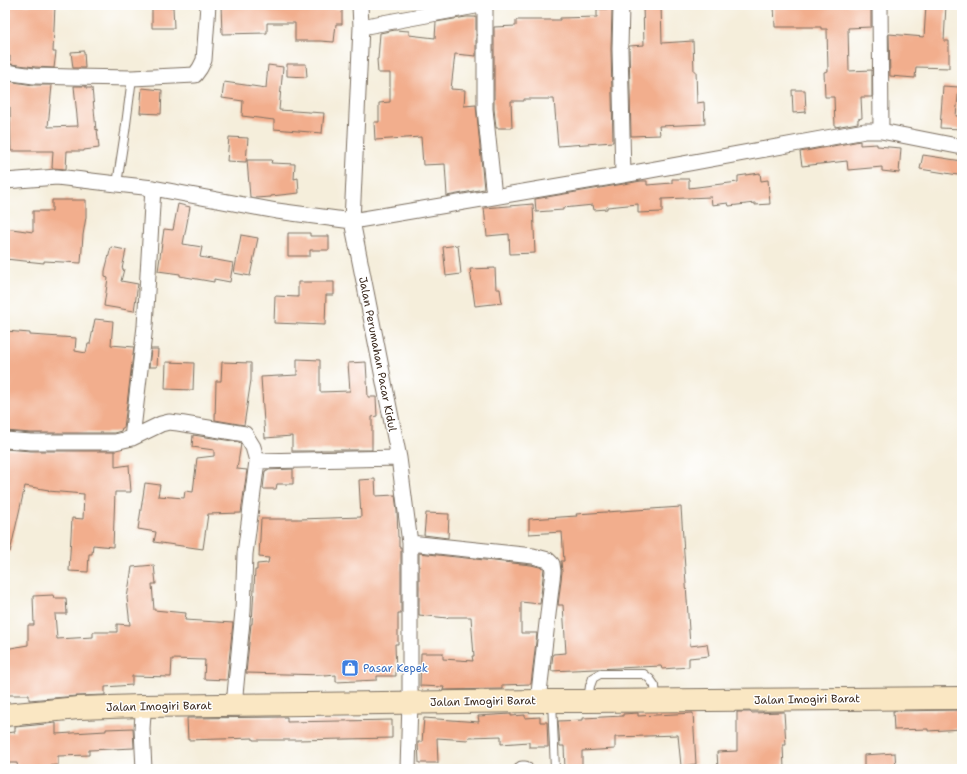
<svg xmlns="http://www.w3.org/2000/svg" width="967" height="774" font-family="'Shantell Sans',sans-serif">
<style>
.building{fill:#f2ae8d}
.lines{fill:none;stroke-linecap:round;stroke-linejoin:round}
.service-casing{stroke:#7c6f60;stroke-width:10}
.minor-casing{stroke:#7c6f60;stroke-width:17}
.secondary-casing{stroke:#7c6f60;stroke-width:24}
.service{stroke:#fff;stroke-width:8}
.minor{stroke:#fff;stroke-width:15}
.secondary{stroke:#fae7c3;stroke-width:22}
.labels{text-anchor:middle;stroke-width:3;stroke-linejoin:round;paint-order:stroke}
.street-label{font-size:11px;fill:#3b2a1e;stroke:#fff}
.shop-label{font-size:11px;fill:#366cbe;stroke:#fff;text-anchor:start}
</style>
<rect width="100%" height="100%" fill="#fff"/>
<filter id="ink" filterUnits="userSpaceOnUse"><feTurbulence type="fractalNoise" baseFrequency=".025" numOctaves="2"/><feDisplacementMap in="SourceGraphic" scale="8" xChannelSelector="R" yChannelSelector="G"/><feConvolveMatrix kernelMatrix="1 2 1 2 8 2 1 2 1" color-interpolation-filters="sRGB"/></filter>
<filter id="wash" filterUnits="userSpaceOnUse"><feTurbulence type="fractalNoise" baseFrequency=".012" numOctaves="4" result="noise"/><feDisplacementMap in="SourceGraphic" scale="16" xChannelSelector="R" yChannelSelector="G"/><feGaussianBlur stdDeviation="0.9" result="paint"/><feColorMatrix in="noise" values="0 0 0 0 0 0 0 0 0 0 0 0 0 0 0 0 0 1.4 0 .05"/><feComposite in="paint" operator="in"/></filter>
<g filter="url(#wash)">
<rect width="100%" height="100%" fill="#f5eedb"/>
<g id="blocks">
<path class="building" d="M5,5H55L53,52H56L54,68L35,67L10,64V56H5Z
M221,5H294V6L342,9V24H336L334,42L320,41H295V23H267V33L222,34Z
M643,5H661L662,43L693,41L694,71H696L697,103L704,102L705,124L659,126L660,135L631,136L629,46L644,45Z
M774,5H871V27L848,28L849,71L872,70V97H861L862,118L858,119V123L835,127L834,97H825L824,72L828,71L827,29H821V27H775Z
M926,5H946L944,41H949V68L916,67L915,78L890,76L889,34L924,37Z
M152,7H173L174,28H152Z
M597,9H612L611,49L613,142L558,146L554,99H524V101H511L512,128H496L494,109V27L516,26V20H560V18L597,17Z
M466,17H476V56L455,54L451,89L465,90L464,106L476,105L484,189L447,196L445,164L423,165L421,137L375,140L374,122H379V103L390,102V73H378L377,59H378L380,33L395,30L409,31V35L435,38L436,22Z
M84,51L85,68H73L71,52Z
M287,64H306L307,77L287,76Z
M268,65L283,67L279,110L324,113L322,133L274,129V120L242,116L243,101L222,98L224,82L266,88Z
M8,81L33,85H52L48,127L78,126L74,86H86V88H92L96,130L97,129L99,148L84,150V151H67L66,169L52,168L53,151H11L10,107L5,106Z
M943,86L959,87L956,116H962V129L940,128Z
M142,88L162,90L161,114L140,113Z
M792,90H805L806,112L793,113Z
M229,137L248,138L246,162L227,161Z
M860,141V145L877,144V146L901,148L899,173L882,171V167L848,170L847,161L802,166L800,152Z
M923,155L962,161V174L959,173L958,175L920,169Z
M247,160H272L271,163L295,164L294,179L298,178L299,193L271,196V197L255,198L250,197Z
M760,173L761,181L768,180L770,204L755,205V203L729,206L728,203L712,205L711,197L662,199V212L638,213V204L607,207V209L594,210L593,205L563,208V210L536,212L535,199L641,181H647V185L672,183V179H689V188L738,182V176Z
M52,200H86V217L83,235L81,263L44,261V263L5,259V228L33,232V211H52Z
M178,204L190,207L183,244L202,247L200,257L233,263L230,282L214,279V282L180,276V274L158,271L164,229L173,230Z
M533,204L535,253L510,254L509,234L487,236L484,208Z
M288,233H310V236H329V250H310V256H288Z
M241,235L258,238L250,276L234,273Z
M458,245L461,274L446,276L443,247Z
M111,247L126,250L122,269H124L121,281L138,284L134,311L104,306L108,278L105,277V271Z
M495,268L496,289H500L502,303L475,306L470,269Z
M298,282H334V295H326L325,325L274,323L275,296L298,297Z
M95,319L113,321L111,345L134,347L124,428H122L121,431L114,433H31L5,431V331L30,333V335L76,338L75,351L86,353L88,344H90Z
M151,349H158L157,367H149Z
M297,359L320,360V392L350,391L348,363L366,362L368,397H376L377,416L372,417V450H321V451H292V436L265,438L261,377L297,375Z
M166,362L194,363L193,390L165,389Z
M222,362L251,363V380L244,425L215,420L216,381H221Z
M193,435L239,442L241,444L237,469L247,470L241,513L208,514L203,549L154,542L156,532L138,529L145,483L160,485L158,496L184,498L185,491L193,492L197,458L214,456V450L192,447Z
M5,449L31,451H115V467L129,465L131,492H115L113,547L93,545L92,554H89L88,572L69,571L72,518L83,519L84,494L48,491L49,490L25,486L10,552L5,551Z
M293,469V484H277L276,489H263L265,471H266V470Z
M375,479L376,496L395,495L397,511L398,537H399V547H401V613H398V644H395L396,676H377V680L336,682V675L325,676V675L246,673L251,624H252L255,570H257V564L268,563L269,558L259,557L261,519H300L361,517L359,480Z
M681,507L690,646L707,644L709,656L689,658V667L662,669L661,666L551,671L553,654L566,653L563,605H558L562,572L561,561H564L562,532L529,534V519L577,516L576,514Z
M426,513L449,514L448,538L424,535Z
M419,553L531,565L544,568L540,604L521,602V633H537L531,684L502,685V689L443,690L444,687L420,686L421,653H443V659L473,661L472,656H474L471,617H448L447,618L419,615Z
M154,565L156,584H152L154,610L186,613L185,620L233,623L227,680L204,679L205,660L172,659L171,677L132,676V685L105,687V695L77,696L29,700V695H7V673L5,661V649L28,645V625H34L33,596L53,595L54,598H66L67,614H55L57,639L93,637V632H117V624L130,625L127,598L132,567Z
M962,710V729L928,731V729L894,730L893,711Z
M737,712H751V713L784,712L786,745H783L784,769H718L717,752L737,751Z
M638,713V716L693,713L696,764L681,766L678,735L615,737V749L582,751V769H565L564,746H560L558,721L583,720V718L623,716V714Z
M511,714V716L525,715V718L540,717V722H547L548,747H529V742L501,744V736L469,737L468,740L437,738L438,763H419L418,742H422L424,718L479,722L478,716Z
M287,717V722L392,720V738L297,740H253V738L188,740L187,718Z
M56,723V734L106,731V729L133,728L134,748L89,750V755L58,756V765L18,768L17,763H5V733L15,732V727Z
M895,753L896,769H864V755Z"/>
</g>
</g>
<g filter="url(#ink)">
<use href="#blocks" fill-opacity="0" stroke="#7c6f60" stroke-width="1"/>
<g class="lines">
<defs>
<path id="service" d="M117,184L125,132L132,78
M588,700L590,686L593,678L600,674H644L650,679L655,686L656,699
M552,701L555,769"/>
<path id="minor" d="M360,5L361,27L352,221L399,458L410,543V702L408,769
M485,5V109L494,197
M621,5L620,49L623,175
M880,5L881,131
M361,27L481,5
M5,72L34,76L72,77L132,78L195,75L200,68L204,60L208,5
M5,181L57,177L117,184L153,188L277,211L352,221L623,175L865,131H881L962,147
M132,438L145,326L153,188
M5,440L31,442H115L132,438L161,424L169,422L178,423L245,434L253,447L257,461L245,554L243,611L234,705
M257,461L399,458
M410,543L533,556L548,560L552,564L553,571L538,701
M141,706L143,714L142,729L144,769
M522,769H525"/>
<path id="secondary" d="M5,715L78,708L141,706L538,701H588L962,698"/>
</defs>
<use href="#service" class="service-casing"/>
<use href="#minor" class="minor-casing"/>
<use href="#secondary" class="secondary-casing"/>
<use href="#service" class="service"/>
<use href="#minor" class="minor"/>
<use href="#secondary" class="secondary"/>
</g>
</g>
<defs>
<symbol id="shop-square" viewBox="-11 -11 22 22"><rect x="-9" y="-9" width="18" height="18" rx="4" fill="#3f7fe0" stroke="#fff"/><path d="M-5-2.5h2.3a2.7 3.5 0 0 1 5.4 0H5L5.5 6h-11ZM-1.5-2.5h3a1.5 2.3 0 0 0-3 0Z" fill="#fff"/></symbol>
</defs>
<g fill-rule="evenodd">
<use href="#shop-square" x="340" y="658" width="20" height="20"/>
</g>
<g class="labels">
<g class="street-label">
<text transform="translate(378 354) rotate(79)" y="4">Jalan Perumahan Pacar Kidul</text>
<text transform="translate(807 699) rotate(-1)" y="4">Jalan Imogiri Barat</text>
<text transform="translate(483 701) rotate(-1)" y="4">Jalan Imogiri Barat</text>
<text transform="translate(159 706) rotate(-1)" y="4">Jalan Imogiri Barat</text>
</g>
<g class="shop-label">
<text x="363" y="672">Pasar Kepek</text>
</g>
</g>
<rect width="967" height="774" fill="none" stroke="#fff" stroke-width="20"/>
</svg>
